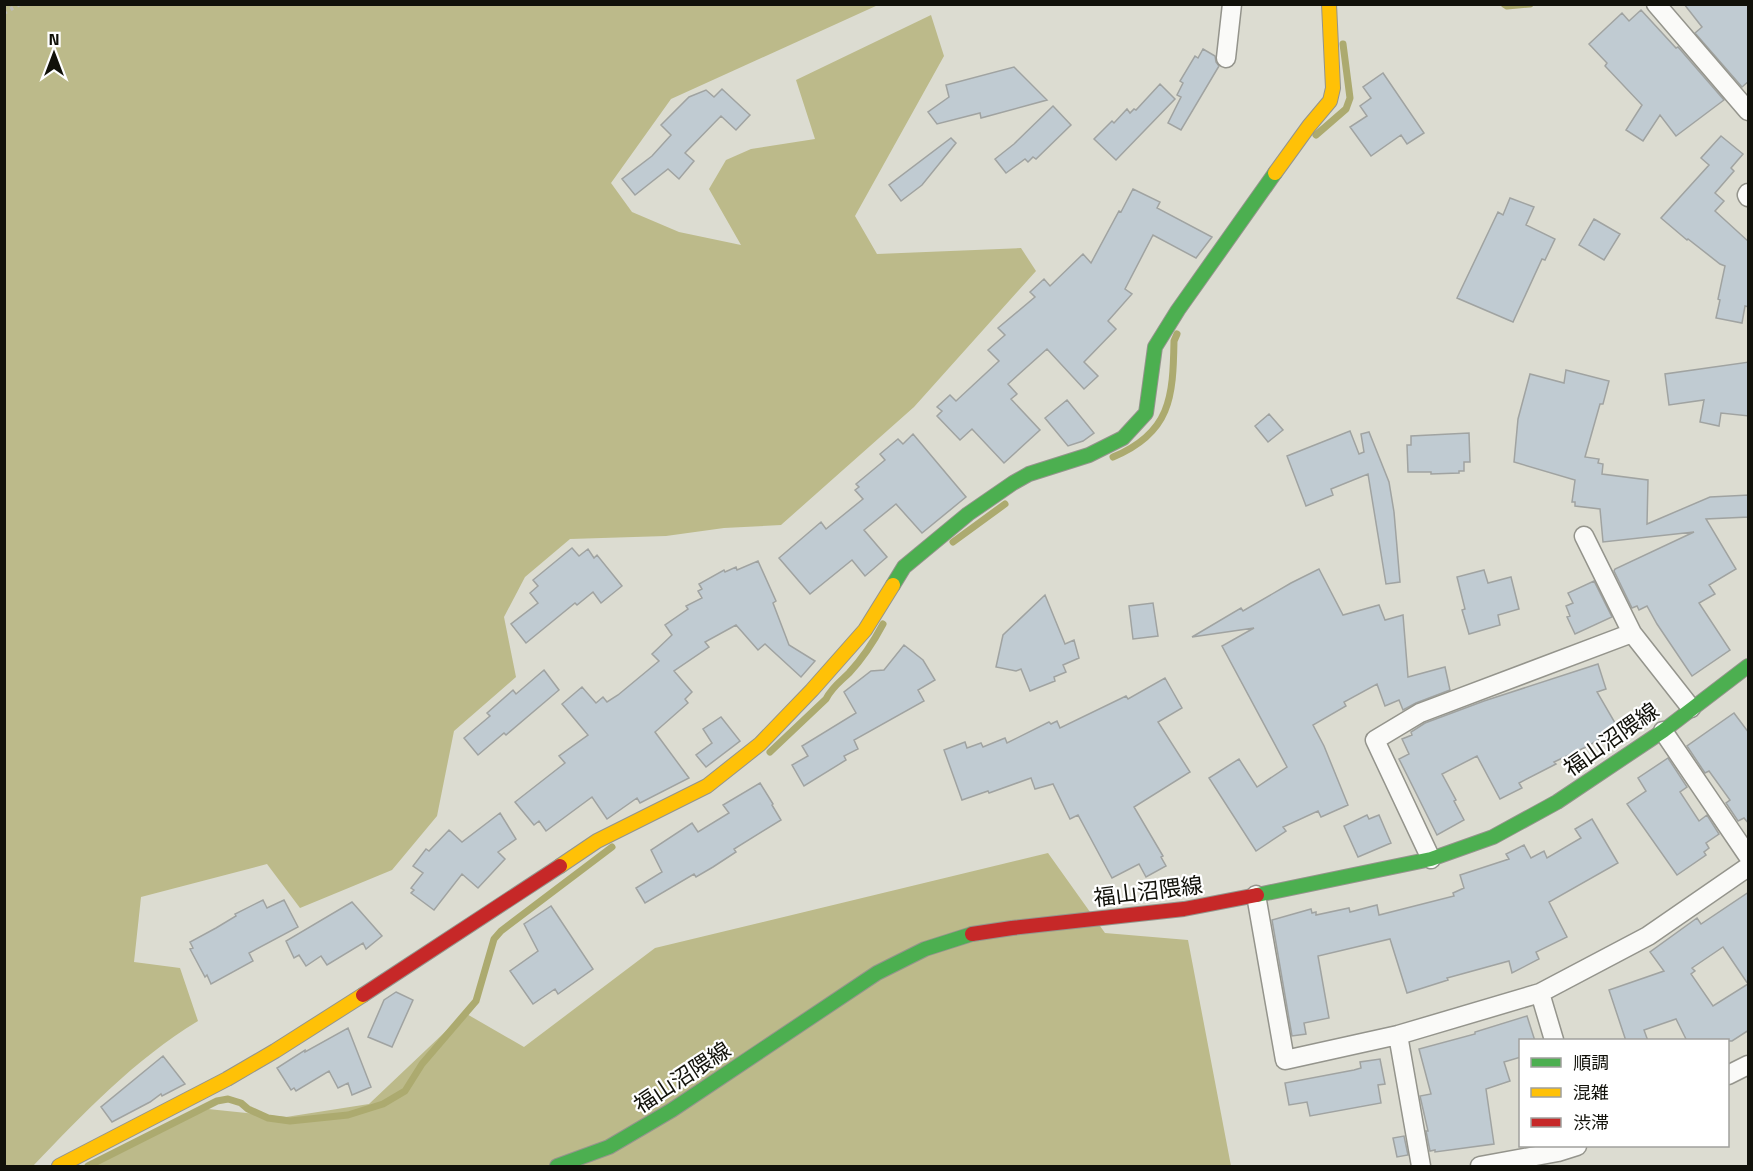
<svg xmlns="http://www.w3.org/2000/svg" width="1753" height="1171" font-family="'Titillium Web','Noto Sans JP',sans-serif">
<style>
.forest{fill:#bcba8a}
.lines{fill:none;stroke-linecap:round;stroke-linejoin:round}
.stream{stroke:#acaa6f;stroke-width:7}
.building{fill:#c0cbd2;stroke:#a0a3a1;stroke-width:1.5;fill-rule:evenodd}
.street-casing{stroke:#94948c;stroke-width:21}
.fast-casing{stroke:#94948c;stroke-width:16}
.slow-casing{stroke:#94948c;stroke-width:16}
.jam-casing{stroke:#94948c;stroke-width:16}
.path{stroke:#bdbdba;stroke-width:4;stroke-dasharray:3 4.5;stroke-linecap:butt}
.street{stroke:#fafaf8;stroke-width:18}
.fast{stroke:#4caf50;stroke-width:14}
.slow{stroke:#ffc107;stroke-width:14}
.jam{stroke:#c62828;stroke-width:14}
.labels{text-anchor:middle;stroke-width:4.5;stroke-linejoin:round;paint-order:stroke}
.street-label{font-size:22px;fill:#11110a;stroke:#fff}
</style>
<rect width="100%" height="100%" fill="#dcdcd1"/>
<path class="forest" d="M5,4L878,5L671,99L611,183L632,212L679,232L741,245L709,189L726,160L751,149L815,139L796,80L931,15L944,56L855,216L877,254L1021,248L1036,271L914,407L781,525L724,528L666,536L570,539L525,577L504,617L516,677L454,731L437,816L392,870L300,908L267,864L141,897L134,962L180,968L198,1021C135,1059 83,1114 33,1166H4Z
M1048,853L1105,933L1188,940L1231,1166H84L208,1109L286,1117L369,1104L465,1013L524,1047L655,948Z"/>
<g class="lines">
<path class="stream" d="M1504,4L1507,6L1530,4
M1316,135L1346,109L1350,98L1343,44
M1113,457C1171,433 1173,397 1174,341L1177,334
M953,542L1005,504
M770,752L826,699C832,687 841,681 849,673C862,659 874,641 883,624
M88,1166L217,1101L228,1099L241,1103L248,1109L268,1118L290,1121L348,1115L383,1104L405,1091L422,1064L476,1001L494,939L501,931L612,847"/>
</g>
<path class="building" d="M1684,4H1749V81L1742,87L1695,33L1702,27Z
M1641,10L1676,48L1678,47L1724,100L1676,136L1660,115L1643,141L1626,130L1642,105L1605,66L1607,63L1589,44L1622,13L1629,21Z
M1203,49L1215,56L1216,62L1219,66L1181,130L1168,123L1181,97L1177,95L1183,83L1180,81L1195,56L1198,58Z
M1014,67L1047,100L981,118L980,113L937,124L928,112L949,97L946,85Z
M1383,73L1424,133L1407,144L1401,135L1371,156L1350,127L1367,116L1360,106L1371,98L1363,87Z
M1160,84L1175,99L1116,160L1094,139L1112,121L1114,123L1127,109L1130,113L1134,109L1136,110Z
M722,89L750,115L736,130L721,116L685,153L694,161L679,179L668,169L635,195L622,179L652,156L671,135L661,125L689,97L706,90L714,97Z
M1053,106L1071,125L1036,159L1033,157L1028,162L1025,159L1006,173L995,159L1014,144Z
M1721,136L1743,154L1731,168L1734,171L1715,193L1724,201L1715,211L1749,242V307L1745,306L1742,323L1716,318L1720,300L1718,299L1725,266L1720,264L1688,239L1687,240L1661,218L1709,165L1701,158Z
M951,138L956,143L922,185L901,201L889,185Z
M1133,189L1160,202L1157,208L1212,237L1196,258L1153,235L1125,289L1132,294L1108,321L1116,329L1084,362L1098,376L1084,389L1047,349L1008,384L1017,394L1011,399L1040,430L1004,463L972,429L960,440L937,416L942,411L937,407L950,395L956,401L999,361L988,350L1005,335L998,328L1035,297L1030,292L1044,279L1050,286L1083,254L1091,263L1119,211L1121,212Z
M1510,198L1534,207L1526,225L1555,239L1545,260L1542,259L1513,322L1457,298L1498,212L1503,215Z
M1594,219L1620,234L1604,260L1579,245Z
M1749,362V416L1721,413L1719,426L1700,422L1704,400L1669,405L1665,374Z
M1566,370L1609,381L1603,404H1600L1585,457L1599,459L1598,463L1603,464L1602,474L1648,480L1647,524L1710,497L1749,495V517L1706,519L1736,569L1709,585L1715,594L1699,603L1730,650L1692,676L1657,624L1647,606L1639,610L1637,606L1632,608L1614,571L1615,569L1694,532L1603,542L1600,509L1575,506V502H1572L1575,480L1514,462L1518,419L1530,374L1564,383Z
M1067,400L1094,433L1083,441L1068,446L1045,418Z
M1269,414L1283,430L1268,442L1255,426Z
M1350,431L1359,454L1364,452L1361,434L1369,432L1389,482L1394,512L1400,582L1386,584L1368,474L1331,489L1333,495L1306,506L1287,456Z
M1469,433L1470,462H1464V471H1459V473L1431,474V472H1408L1407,445H1411V436Z
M913,434L966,497L922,533L896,504L864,530L887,557L865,576L852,560L810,594L779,558L821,522L826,529L863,499L855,490L859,487L856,484L885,460L880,454L898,439L903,444Z
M572,548L579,556L588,549L594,558L597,555L622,586L601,603L593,592L577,605L575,603L526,643L511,624L538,603L530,593L538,586L533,580Z
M758,561L776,601L773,603L789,645L815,661L801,677L765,644L758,650L736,625L705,642L709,647L674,671L692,692L685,699L688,703L655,732L689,778L640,803L637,798L607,819L592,797L546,831L539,821L534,825L515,802L565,763L559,756L588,735L562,704L582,687L596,703L603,697L607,702L618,695L659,661L652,654L672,635L665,625L688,609L686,606L702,598L698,591L702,589L699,584L724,570L725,572L736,567L737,570Z
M1319,569L1343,615L1379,605L1385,620L1403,615L1408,677L1445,667L1450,690L1416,703L1403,710L1399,700L1385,706L1377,684L1344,702L1346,706L1313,725L1324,746L1348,805L1321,817L1318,811L1283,827L1286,831L1256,851L1209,778L1239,759L1257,787L1287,767L1222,646L1254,628L1192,637L1241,608L1243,611L1291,583Z
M1484,570L1488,583L1511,577L1519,609L1498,615L1500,625L1469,634L1462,610L1465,609L1457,577Z
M1594,581L1612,617L1575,634L1567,617L1570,616L1566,606L1573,603L1568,593Z
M1045,595L1065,644L1074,640L1079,658L1063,665L1066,672L1054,677L1055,681L1030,691L1021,669L1016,671L996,667L1003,635Z
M1153,603L1158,636L1133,639L1129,606Z
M904,645L923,660L935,680L918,690L924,701L854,740L858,749L844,756L846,760L804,786L792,765L808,756L802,746L856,713L844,692L871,671L884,670Z
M1598,664L1606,689L1597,692L1618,728L1588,746L1554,762L1556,764L1519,783L1522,788L1500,799L1477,756L1442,774L1456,800L1454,801L1464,820L1437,835L1399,759L1409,754L1402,739L1412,735L1411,732L1425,723L1484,701Z
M544,670L559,690L506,735L504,733L478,755L464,738L490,716L487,713L513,690L516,694Z
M1165,678L1182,708L1158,722L1190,772L1134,807L1163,856L1161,857L1166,866L1146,877L1139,864L1112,878L1078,815L1070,819L1053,784L1035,789L1031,778L989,793L988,791L962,800L944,750L965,742L967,748L981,743L983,747L1005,738L1007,743L1049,722L1051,724L1057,721L1060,728L1126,696L1128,699Z
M1734,713L1749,733V824L1744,818L1738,821L1726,803L1730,800L1709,771L1705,773L1687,746Z
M721,717L740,741L706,767L696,755L712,743L703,729Z
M1668,758L1687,787L1680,792L1699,821L1707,815L1719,834L1706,843L1709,848L1704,852L1706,855L1677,875L1627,804L1646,791L1638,778Z
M760,783L773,804L772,805L781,820L734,849L736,852L713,867L696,877L694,874L645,903L636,888L662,872L651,850L692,823L698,832L729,813L723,805Z
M500,813L516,839L498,852L505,859L478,888L462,874L434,910L411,893L414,890L411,888L423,873L413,866L426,849L429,851L449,830L462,842Z
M1367,815L1369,819L1379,815L1391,843L1358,857L1344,826Z
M1592,819L1618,863L1549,902L1567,937L1536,952L1539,959L1512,973L1509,961L1447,978L1448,980L1407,993L1390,939L1318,956L1329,1018L1304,1023L1306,1034L1292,1036L1272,920L1311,909L1312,913L1316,912V915L1349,908L1350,912L1377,905L1379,915L1454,896L1453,893L1464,888L1460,875L1509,859L1506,854L1524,845L1531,858L1544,851L1547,858L1581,838L1575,829Z
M1749,892V1030L1732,1041H1687L1676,1019L1644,1030L1648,1041H1626L1609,990L1664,971L1650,952L1697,918L1701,924ZM1723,947L1748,984L1713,1006L1691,974L1695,971L1692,968Z
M263,900L267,908L284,900L298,927L249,953L253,961L211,984L207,975L205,977L190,949L193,948L190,942L216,928L236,916L235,914Z
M352,902L382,936L366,949L363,943L327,965L321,956L306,966L299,955L294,958L286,941Z
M551,906L593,969L558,994L555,989L533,1004L510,971L538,951L524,924Z
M396,992L413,1000L392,1047L368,1037L384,1000Z
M1527,1016L1535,1041H1521V1057L1504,1062L1510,1081L1486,1089L1494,1144L1435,1152V1150L1430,1151L1426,1131H1428L1420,1096L1431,1094L1419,1049L1475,1034V1032Z
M348,1028L371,1087L352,1095L348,1083L338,1088L329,1071L296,1091L294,1088L291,1090L277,1068L305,1050V1052Z
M163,1056L185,1084L162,1096L161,1094L150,1102L112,1122L101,1107Z
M1380,1059L1385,1084L1378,1085L1381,1103L1310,1116L1307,1102L1289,1105L1285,1083L1354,1070L1361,1068L1360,1062Z
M1404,1136L1408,1155L1397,1157L1393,1138Z"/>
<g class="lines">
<defs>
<path id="street" d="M1656,4L1748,111
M1226,58L1232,4
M1748,193L1747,195L1748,197
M1584,536L1632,633L1691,708
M1663,731L1748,856
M1431,859L1375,740L1420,713L1632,633
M1256,895L1285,1060L1398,1035L1540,993L1648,936L1748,867
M1540,993L1554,1040
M1398,1035L1421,1166
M1728,1075L1748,1065
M1480,1166L1558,1152L1577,1146"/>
<path id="fast" d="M893,585L904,567L968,514L1013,483L1029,474L1089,455L1123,438L1146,413L1155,347L1178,310L1275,173
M1257,895L1431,859L1493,837L1557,802L1663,731L1748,666
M557,1166L609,1147L672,1110L877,973L925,949L972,934"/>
<path id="slow" d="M1275,173L1309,126L1330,101L1333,88L1329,4
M560,866L597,841L707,786L760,744L812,690L865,630L893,585
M59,1166L227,1079L275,1051L363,995"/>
<path id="jam" d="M972,934L1012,928L1184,909L1257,895
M363,995L560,866"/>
</defs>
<use href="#street" class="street-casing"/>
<use href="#fast" class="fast-casing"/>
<use href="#slow" class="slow-casing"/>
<use href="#jam" class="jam-casing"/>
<path class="path" d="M4,13L20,4"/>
<use href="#street" class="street"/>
<use href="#fast" class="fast"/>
<use href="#slow" class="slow"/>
<use href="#jam" class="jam"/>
</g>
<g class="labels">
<g class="street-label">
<text transform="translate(1611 739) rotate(-35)" y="8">福山沼隈線</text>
<text transform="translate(1148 891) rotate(-7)" y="8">福山沼隈線</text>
<text transform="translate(682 1077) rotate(-33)" y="8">福山沼隈線</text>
</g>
</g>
<rect width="1753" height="1171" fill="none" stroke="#11110a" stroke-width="12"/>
<rect x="1519" y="1039" width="210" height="108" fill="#ffffff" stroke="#a0a09d" stroke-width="1.5"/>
<rect x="1531" y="1058" width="30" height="9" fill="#4caf50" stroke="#a0a09d" stroke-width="1.5"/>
<text x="1573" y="1069" font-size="18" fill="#11110a">順調</text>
<rect x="1531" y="1088" width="30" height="9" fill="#ffc107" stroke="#a0a09d" stroke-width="1.5"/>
<text x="1573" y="1099" font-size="18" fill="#11110a">混雑</text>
<rect x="1531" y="1118" width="30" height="9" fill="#c62828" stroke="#a0a09d" stroke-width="1.5"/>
<text x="1573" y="1129" font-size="18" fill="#11110a">渋滞</text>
<g transform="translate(54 54)" stroke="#ffffff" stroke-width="4.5" paint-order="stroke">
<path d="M0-4.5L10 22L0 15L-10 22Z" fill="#11110a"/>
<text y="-9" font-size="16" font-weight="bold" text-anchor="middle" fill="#11110a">N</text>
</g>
</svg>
